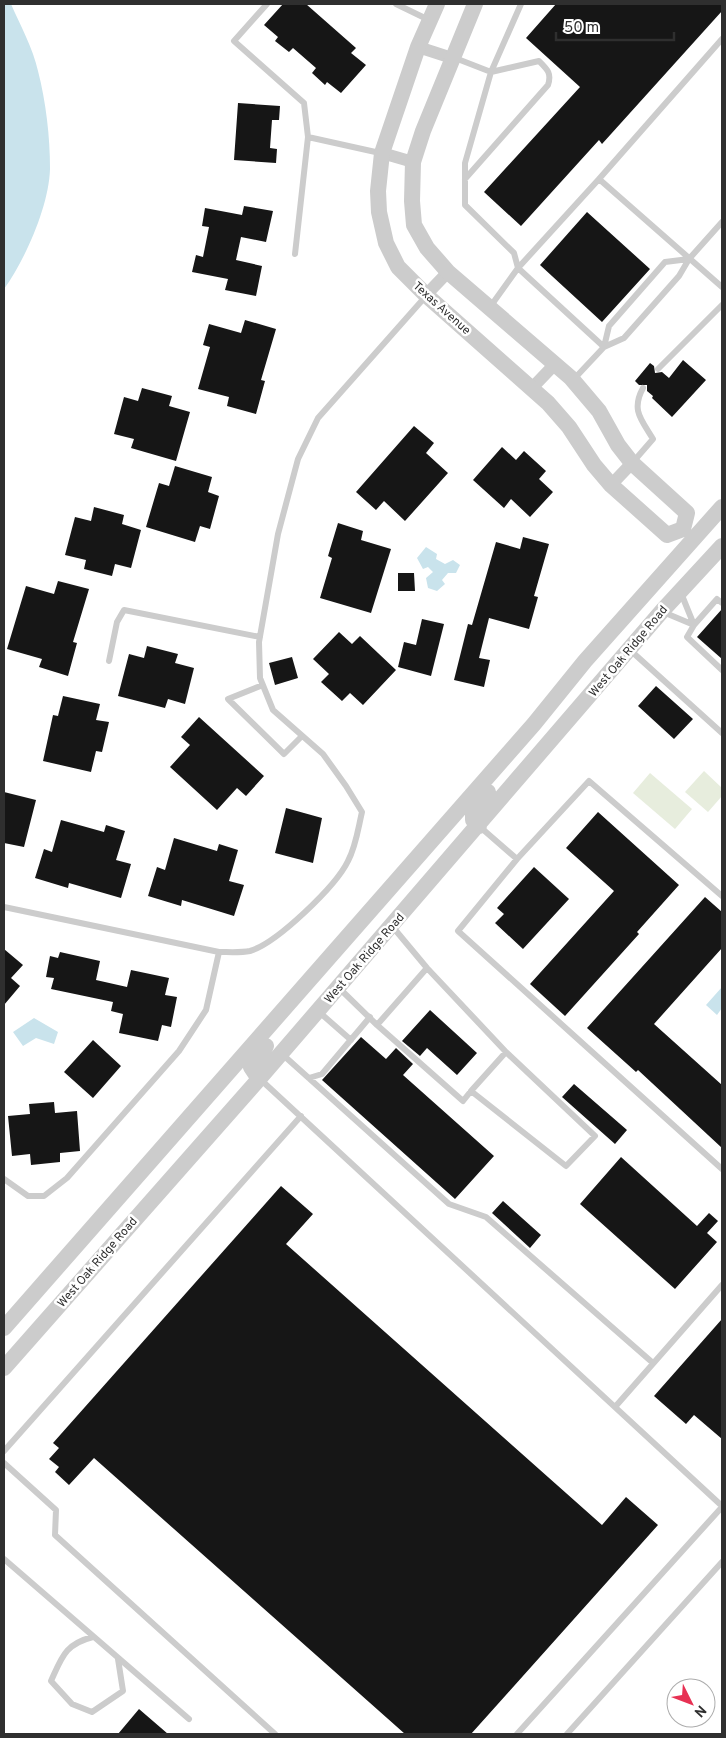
<svg xmlns="http://www.w3.org/2000/svg" width="726" height="1738" font-family="Overpass,sans-serif">
<style>
.green{fill:#e7eddd}
.water{fill:#c9e3ec}
.building{fill:#161616}
.lines{fill:none;stroke-linecap:round;stroke-linejoin:round}
.service{stroke:#ccc;stroke-width:6}
.minor{stroke:#ccc;stroke-width:12}
.tertiary{stroke:#ccc;stroke-width:16}
.labels{text-anchor:middle;stroke-width:5;stroke-linejoin:round;paint-order:stroke}
.street-label{font-size:12px;fill:#2f2f2f;stroke:#fff}
</style>
<rect width="100%" height="100%" fill="#fff"/>
<path class="green" d="M704,771L722,788V796L708,812L685,792Z
M650,773L692,809L675,829L633,793Z"/>
<path class="water" d="M4,4H11C20,25 33,48 38,71C46,102 50,137 50,169C49,206 25,260 4,289Z
M426,547L437,554L436,559L445,564L453,560L460,565L456,573H448L442,580L445,584L437,591L428,588L426,578L433,572L428,567L423,569L417,558Z
M722,987V1008L717,1015L706,1005Z
M34,1018L58,1032L54,1044L36,1038L23,1046L13,1032Z"/>
<path class="building" d="M283,4H306L356,48L351,53L366,65L341,93L327,82L325,85L312,73L316,68L293,48L289,52L275,41L278,37L264,25Z
M556,4H722V11L602,144L599,140L521,226L484,192L580,87L526,38Z
M238,103L280,106L279,120H272L270,148L277,149L276,163L234,160Z
M244,206L273,211L266,242L241,237L236,260L262,266L256,296L225,290L228,279L192,272L196,255L203,257L209,227L202,226L205,208L242,215Z
M587,212L650,269L602,322L540,265Z
M245,320L276,329L261,380L265,381L256,414L227,406L229,397L198,389L210,347L203,345L209,324L241,333Z
M683,360L706,380L672,417L652,398L653,396L647,391V385H639L635,381L650,363L654,366L655,373L662,372L669,378Z
M142,388L172,396L169,406L190,412L176,461L131,448L134,439L114,434L124,397L138,401Z
M414,426L434,443L426,453L448,473L405,521L384,501L376,510L356,492Z
M502,447L516,460L524,451L546,471L539,479L553,492L530,517L511,499L504,508L473,480Z
M175,466L212,477L208,492L219,496L210,529L200,526L195,542L146,527L159,483L169,486Z
M94,507L124,515L122,524L141,530L131,568L115,564L112,576L84,569L86,560L65,555L75,517L91,521Z
M338,523L363,531L361,540L391,549L371,613L320,598L332,558L328,556Z
M523,537L549,544L534,596L538,597L529,629L489,618L479,658L490,660L484,687L454,680L468,624L472,625L496,542L520,549Z
M398,573H414L415,591H398Z
M58,581L89,589L73,642L77,643L68,676L39,667L42,659L7,649L26,586L54,594Z
M722,609V659L697,637Z
M422,619L444,624L431,676L398,667L404,642L416,645Z
M339,632L352,644L360,636L396,670L363,705L350,693L342,701L321,682L329,674L313,659Z
M147,646L178,654L175,663L194,668L185,704L168,699L165,708L118,696L129,654L144,658Z
M292,657L298,678L275,685L269,663Z
M656,686L693,719L674,739L638,706Z
M63,696L100,704L96,720L109,722L102,752L96,751L91,772L43,761L53,715L58,716Z
M199,717L264,776L246,796L237,788L217,810L170,767L190,745L181,737Z
M4,792L36,800L24,847L4,843Z
M286,808L322,818L313,863L275,853Z
M598,812L679,885L637,932L639,934L565,1016L530,984L614,891L566,848Z
M61,820L104,832L106,825L125,831L116,860L131,864L121,898L69,883L68,888L35,878L44,849L52,852Z
M174,838L217,851L219,844L238,850L229,881L244,885L234,916L182,900L181,906L148,896L157,867L165,870Z
M534,867L569,899L523,949L495,923L504,914L497,908Z
M705,897L722,912V948L654,1024L722,1085V1148L638,1070L636,1072L587,1028Z
M4,949L23,965L11,978L20,986L4,1005Z
M60,952L100,961L96,980L127,987L131,970L169,978L165,995L177,997L171,1027L162,1025L158,1041L119,1033L123,1014L111,1011L113,1002L51,989L54,978L46,977L50,956L58,958Z
M430,1010L477,1053L457,1075L427,1048L420,1056L402,1041Z
M361,1037L386,1059L396,1048L413,1064L403,1075L494,1156L455,1199L322,1080Z
M93,1040L121,1066L93,1098L64,1072Z
M574,1084L627,1130L615,1144L562,1097Z
M54,1102L55,1113L77,1111L80,1151L60,1153V1162L31,1165L30,1154L12,1156L8,1116L30,1114L29,1104Z
M621,1157L697,1226L709,1213L718,1221L707,1233L717,1242L675,1289L580,1204Z
M281,1186L313,1214L286,1244L602,1525L626,1497L658,1525L471,1734H405L94,1458L69,1485L55,1472L59,1467L49,1459L59,1448L53,1443Z
M503,1201L541,1235L530,1248L492,1213Z
M722,1319V1439L694,1415L686,1424L654,1396Z
M139,1709L168,1734H118Z"/>
<g class="lines">
<path class="service" d="M267,4L234,41L304,103L308,137
M396,4L429,20
M722,39L599,179L722,287
M455,58L491,72L465,163V205L514,253L518,268L604,347
M491,72L521,4
M465,179L548,85C552,73 547,69 539,61L491,72
M295,254L308,137L380,153
M490,307L518,268L599,179
M604,347L609,326L665,262L689,259
M658,369L722,305
M574,379L604,347L624,338L679,276L689,259L722,222
M633,462L653,439C641,419 631,410 643,388
M681,593L694,625
M722,603L717,599L694,625L687,637L722,670
M663,612L694,625
M630,650L722,733
M109,661L117,622L124,610L260,637
M263,685L228,699L284,754L302,736
M479,826L517,859
M722,896L589,781L517,859L458,931L722,1169
M4,907L219,952C228,952 240,953 250,951C277,943 336,886 348,861C356,846 358,829 362,812L346,786L323,754L273,710L260,678L259,642L278,534L298,459L318,418L426,296
M392,926L427,968L506,1052L471,1091L566,1166L595,1136L506,1052
M339,988L377,1025L463,1101L471,1091
M318,1011L351,1040
M377,1025L427,968
M282,1054L449,1204L486,1217L653,1363
M309,1078L322,1074L370,1017
M260,1079L722,1506
M4,1179L28,1196H44L67,1178L179,1051L206,1010L219,952
M615,1407L722,1285
M4,1451L301,1116
M4,1463L56,1510L55,1535L275,1734
M4,1559L189,1719
M93,1637C65,1644 62,1657 51,1681L72,1704L92,1712L123,1691L118,1659
M517,1734L722,1507
M567,1734L722,1562"/>
<path class="minor" d="M418,47L452,58
M382,153L413,162
M426,295L448,272
M532,388L555,364
M611,485L632,463"/>
<path class="tertiary" d="M437,4L418,47L382,153L378,191L379,212L386,243L398,267L426,295L548,403L569,427L594,465L611,485L667,535L683,529
M475,4L423,131L413,162L412,201L414,225L427,248L448,272L571,378L599,411L618,445L632,463L687,513L683,529
M479,826L473,820V810L488,792
M259,1079L251,1067L266,1046
M4,1328L534,724L585,661L722,507
M4,1368L259,1079L662,611L722,546"/>
</g>
<g class="labels">
<g class="street-label">
<text transform="translate(442 308) rotate(42)" y="4">Texas Avenue</text>
<text transform="translate(628 651) rotate(-50)" y="4">West Oak Ridge Road</text>
<text transform="translate(364 958) rotate(-49)" y="4">West Oak Ridge Road</text>
<text transform="translate(97 1262) rotate(-49)" y="4">West Oak Ridge Road</text>
</g>
</g>
<rect width="726" height="1738" fill="none" stroke="#2f2f2f" stroke-width="10"/>
<g transform="translate(691 1703) rotate(132)"><circle r="24" fill="#ffffff" stroke="#acacac"/>
<path d="M0-4L9 19L0 12L-9 19Z" fill="#e73153"/>
<text y="-8" font-size="14" font-weight="bold" text-anchor="middle" fill="#2f2f2f">N</text>
</g>
<path d="M556 32v8h118v-8" fill="none" stroke="#2f2f2f" stroke-width="2.5"/>
<text x="564" y="32" font-size="15" fill="#2f2f2f" stroke="#ffffff" stroke-width="4" paint-order="stroke">50 m</text>
</svg>
